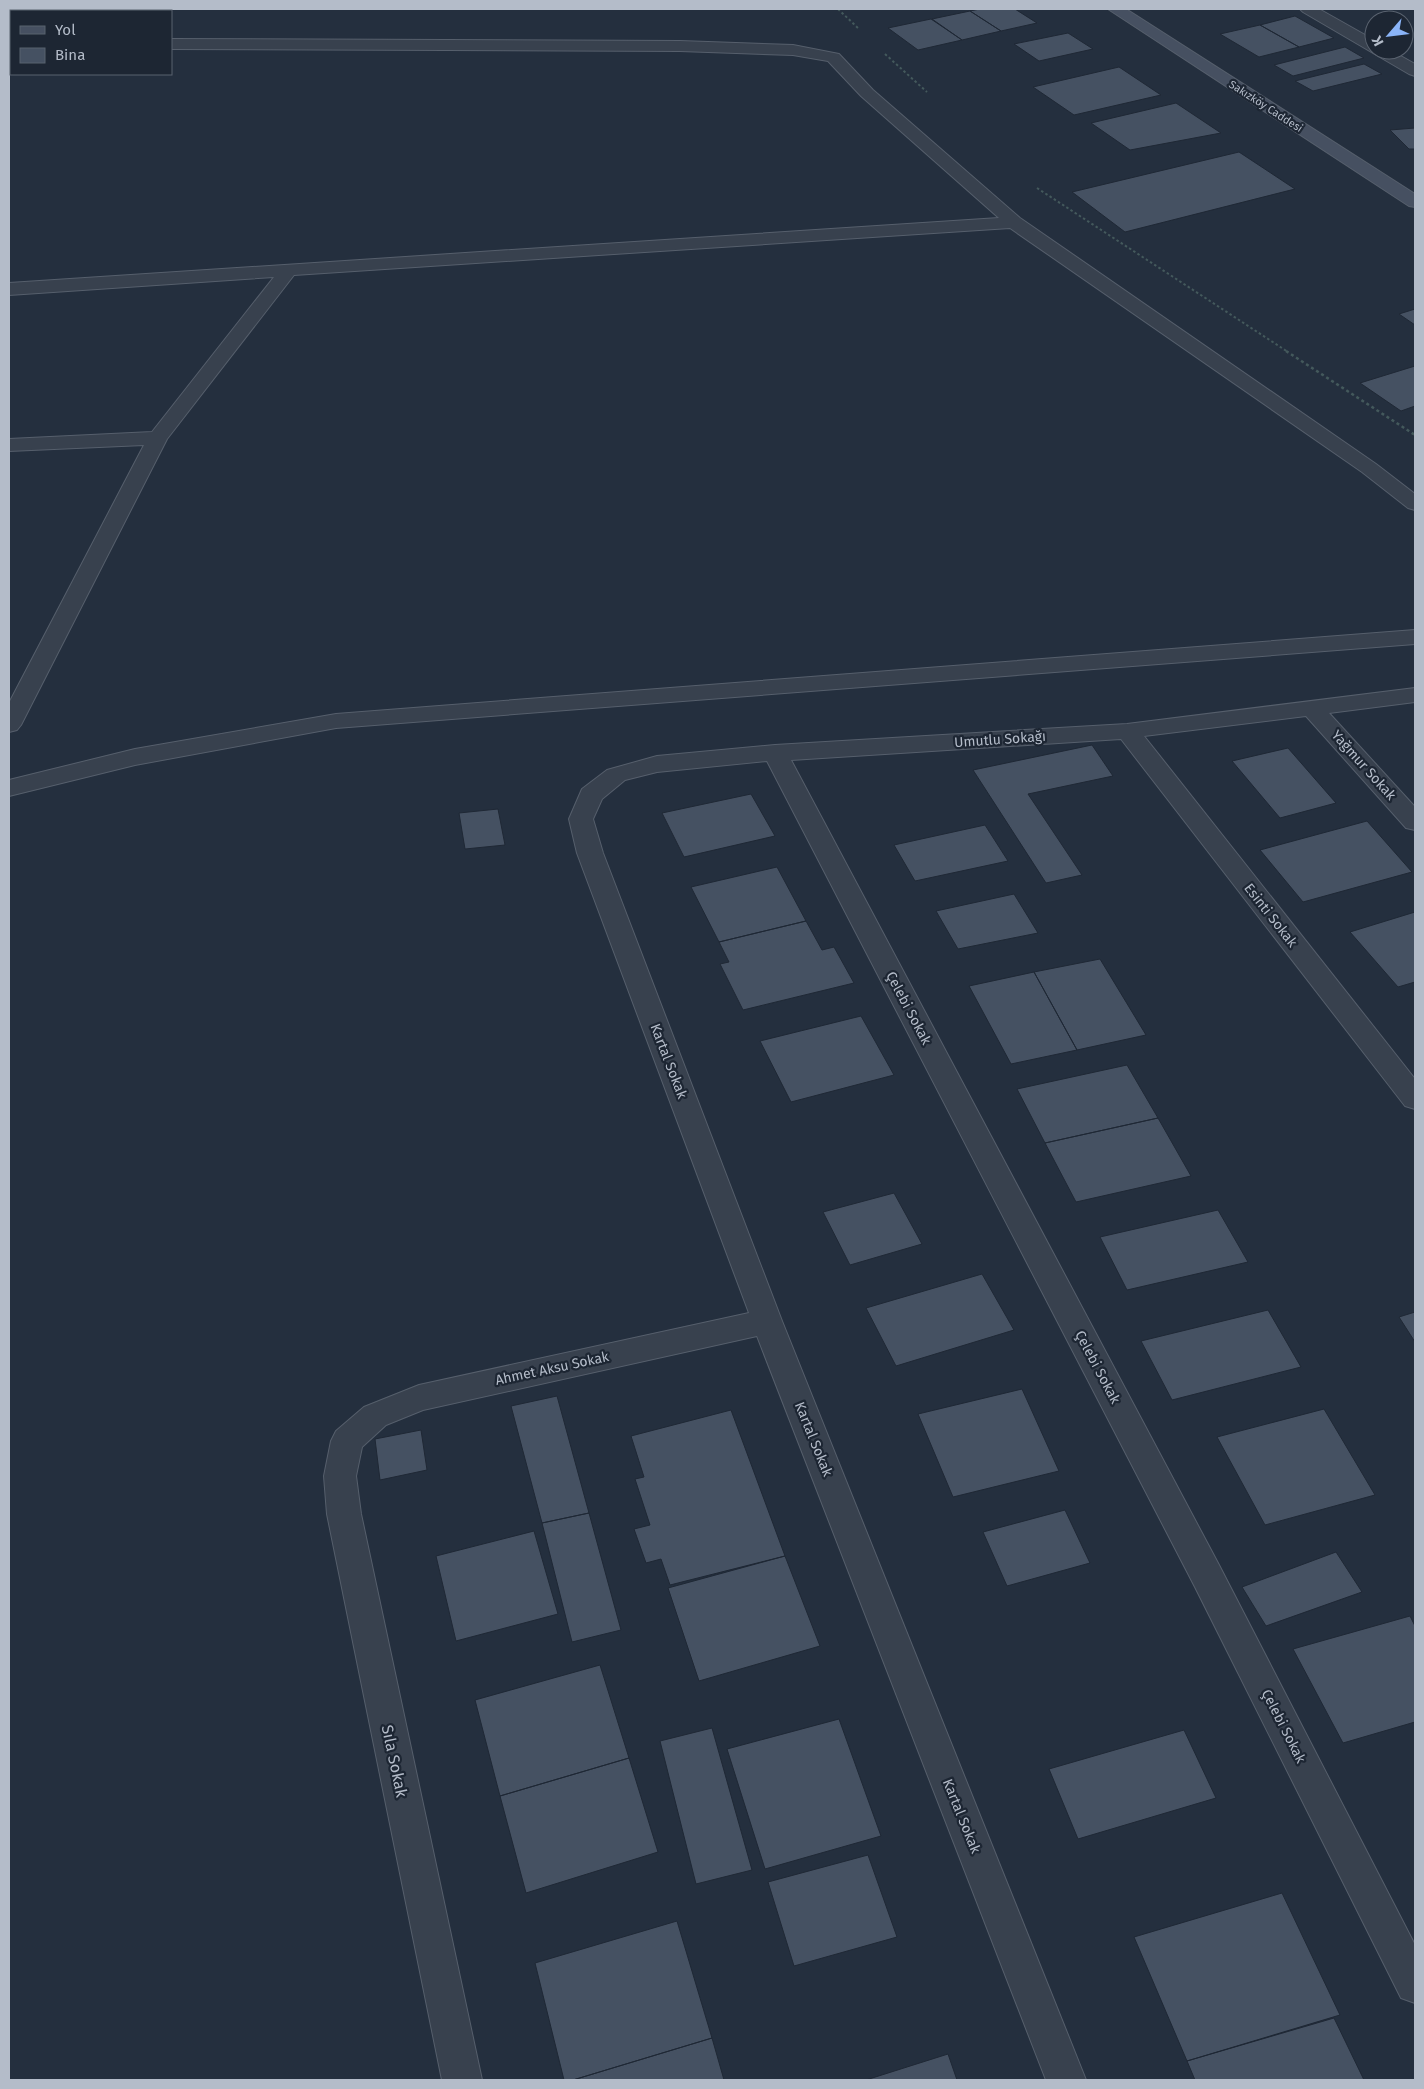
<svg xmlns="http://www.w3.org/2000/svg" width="1424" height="2089" font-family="'Fira Sans',sans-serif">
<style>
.building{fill:#455162;stroke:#1f2835}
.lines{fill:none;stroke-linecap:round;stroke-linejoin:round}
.pedestrian-casing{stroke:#565f6c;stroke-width:2}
.minor-casing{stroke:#565f6c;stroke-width:2}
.secondary-casing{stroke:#565f6c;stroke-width:2}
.path-far1{stroke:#44595c;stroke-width:2;stroke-dasharray:2.5 2.5;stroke-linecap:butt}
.path{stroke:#44595c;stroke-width:2.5;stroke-dasharray:3 3;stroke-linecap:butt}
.pedestrian{fill:#38414e;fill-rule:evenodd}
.minor{fill:#38414e;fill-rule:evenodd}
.secondary{fill:#465061;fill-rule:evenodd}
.labels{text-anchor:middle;stroke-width:4.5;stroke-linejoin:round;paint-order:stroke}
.far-street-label{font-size:11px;fill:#b4bcc9;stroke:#1d2633}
.street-label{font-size:14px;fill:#b4bcc9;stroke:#1d2633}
.near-street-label{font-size:16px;fill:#b4bcc9;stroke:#1d2633}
</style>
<rect width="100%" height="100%" fill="#242f3e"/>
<path class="building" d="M980,9H1015L1037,23L1001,31L970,11Z
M970,11L1001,31L962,40L932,19Z
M1295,16L1334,38L1299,47L1260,25Z
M931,19L962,40L918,50L888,28Z
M1260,25L1299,47L1259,57L1220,34Z
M1068,33L1093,49L1039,61L1014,44Z
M1345,47L1364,58L1293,76L1274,65Z
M1364,64L1382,74L1313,91L1295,81Z
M1119,67L1161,95L1074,115L1033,87Z
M1176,103L1221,133L1130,150L1091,123Z
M1415,128V149H1409L1390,130Z
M1239,152L1295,189L1125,232L1072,192Z
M1415,309V325L1399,314Z
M1415,366V406L1401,411L1360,383Z
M1092,745L1113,776L1028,794L1082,875L1046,883L973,770Z
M1288,748L1336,803L1280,818L1232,761Z
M751,794L775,836L684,857L662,813Z
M498,809L505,845L465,849L459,813Z
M1367,821L1412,872L1303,902L1260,850Z
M985,825L1008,861L915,881L894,845Z
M777,867L806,921L719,942L691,887Z
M1014,894L1038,933L958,949L936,911Z
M1415,912V982L1398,987L1350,932Z
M806,921L822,950L834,947L854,983L743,1010L720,964L729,962L719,942Z
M1100,959L1146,1035L1077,1050L1034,972Z
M1034,972L1077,1050L1011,1064L969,986Z
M861,1016L894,1075L791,1102L760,1041Z
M1127,1065L1158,1118L1045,1143L1017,1089Z
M1158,1118L1191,1176L1076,1202L1045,1143Z
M894,1193L922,1244L850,1265L823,1212Z
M1218,1210L1248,1262L1127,1290L1100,1237Z
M982,1274L1014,1330L896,1366L866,1308Z
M1268,1310L1301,1367L1172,1400L1141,1341Z
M1415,1312V1342L1399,1317Z
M1022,1389L1059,1471L953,1497L918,1414Z
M557,1396L589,1513L542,1523L511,1406Z
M1324,1409L1375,1495L1265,1525L1217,1437Z
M731,1410L785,1556L670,1585L661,1559L646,1563L634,1529L650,1525L635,1479L644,1477L631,1436Z
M421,1430L427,1470L380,1480L375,1439Z
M1065,1510L1090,1563L1007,1586L983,1532Z
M589,1513L621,1630L572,1642L542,1523Z
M534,1531L558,1614L456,1641L436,1556Z
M1336,1552L1362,1592L1266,1626L1242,1587Z
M785,1556L820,1646L699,1681L668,1588Z
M1410,1616L1415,1626V1722L1343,1743L1293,1649Z
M600,1665L629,1758L500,1796L475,1700Z
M839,1719L881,1836L765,1869L727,1749Z
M712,1728L752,1870L696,1884L660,1741Z
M1184,1730L1216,1798L1078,1839L1049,1769Z
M629,1758L658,1852L526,1893L500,1796Z
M868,1855L897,1937L794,1966L768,1882Z
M1282,1893L1340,2015L1187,2061L1134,1937Z
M677,1921L712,2038L573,2080H564L535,1963Z
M1334,2018L1364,2080H1195L1187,2061Z
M712,2038L724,2080H573Z
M948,2054L957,2080H866Z"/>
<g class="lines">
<defs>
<path id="pedestrian" d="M1300,9H1319L1374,40V50H1390L1415,64V76L1409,74L1303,12Z"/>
<path id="minor" d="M171,39L680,41L793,45L839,54L873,90L1020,218L1376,464L1415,494V510L1408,508L1362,472L1010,228L294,275L167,439L21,725L17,730L9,732V703L144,445L9,451V439L152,432L274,277L9,295V283L999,218L861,96L828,61L793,55L680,51L171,49Z
M9,40H11V50H9Z
M1415,630V644L336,728L135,765L9,796V780L135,749L336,714Z
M1415,688V702L1329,713L1415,807V830L1406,828L1306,716L1144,736L1415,1079V1109L1405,1106L1121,739L791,760L1219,1565L1415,1945V2003L1401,1998L1195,1587L767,761L657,772L625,780L602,799L593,819L603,853L782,1321L1086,2080H1046L757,1336L423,1410L386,1425L362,1447L356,1476L361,1514L482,2080H442L327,1514L324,1476L331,1441L336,1431L364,1407L419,1385L749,1313L577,853L569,819L582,789L607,770L657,756L775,745L1127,724Z"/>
<path id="secondary" d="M1108,9H1126L1415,194V207L1409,206Z"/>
</defs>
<use href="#pedestrian" class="pedestrian-casing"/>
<use href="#minor" class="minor-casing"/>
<use href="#secondary" class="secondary-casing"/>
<path class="path-far1" d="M838,9L859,29
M885,54L927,92
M1037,188L1288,352"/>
<path class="path" d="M1286,351L1415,435"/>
<use href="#pedestrian" class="pedestrian"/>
<use href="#minor" class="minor"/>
<use href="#secondary" class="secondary"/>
</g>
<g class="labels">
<g class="far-street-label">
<text transform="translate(1266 106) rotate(33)" y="4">Sakızköy Caddesi</text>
</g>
<g class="street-label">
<text transform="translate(1000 739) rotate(-4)" y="5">Umutlu Sokağı</text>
<text transform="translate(1364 765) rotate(48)" y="5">Yağmur Sokak</text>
<text transform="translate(1271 915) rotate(52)" y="5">Esinti Sokak</text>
<text transform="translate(909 1008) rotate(62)" y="5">Çelebi Sokak</text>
<text transform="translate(669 1061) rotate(69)" y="5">Kartal Sokak</text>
<text transform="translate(1098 1367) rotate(62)" y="5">Çelebi Sokak</text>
<text transform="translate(552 1368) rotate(-12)" y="5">Ahmet Aksu Sokak</text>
<text transform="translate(814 1439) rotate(68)" y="5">Kartal Sokak</text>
<text transform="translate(1284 1726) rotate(63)" y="5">Çelebi Sokak</text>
<text transform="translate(962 1816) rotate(68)" y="5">Kartal Sokak</text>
</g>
<g class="near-street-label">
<text transform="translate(395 1761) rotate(78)" y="6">Sıla Sokak</text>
</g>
</g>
<rect width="1424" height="2089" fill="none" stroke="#b4bcc9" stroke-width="20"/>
<rect x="10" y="10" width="162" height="65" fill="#1d2633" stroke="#59626f"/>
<rect x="20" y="26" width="25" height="8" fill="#465061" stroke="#59626f"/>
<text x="55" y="35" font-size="15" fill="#b4bcc9">Yol</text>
<rect x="20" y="48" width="25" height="15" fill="#455162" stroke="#59626f"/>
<text x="55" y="60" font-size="15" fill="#b4bcc9">Bina</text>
<g transform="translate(1389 35) rotate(242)"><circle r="24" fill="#1d2633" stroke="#59626f"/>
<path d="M0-4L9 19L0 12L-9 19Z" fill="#8ab4f8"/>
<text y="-8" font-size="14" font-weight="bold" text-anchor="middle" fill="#b4bcc9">K</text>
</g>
</svg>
